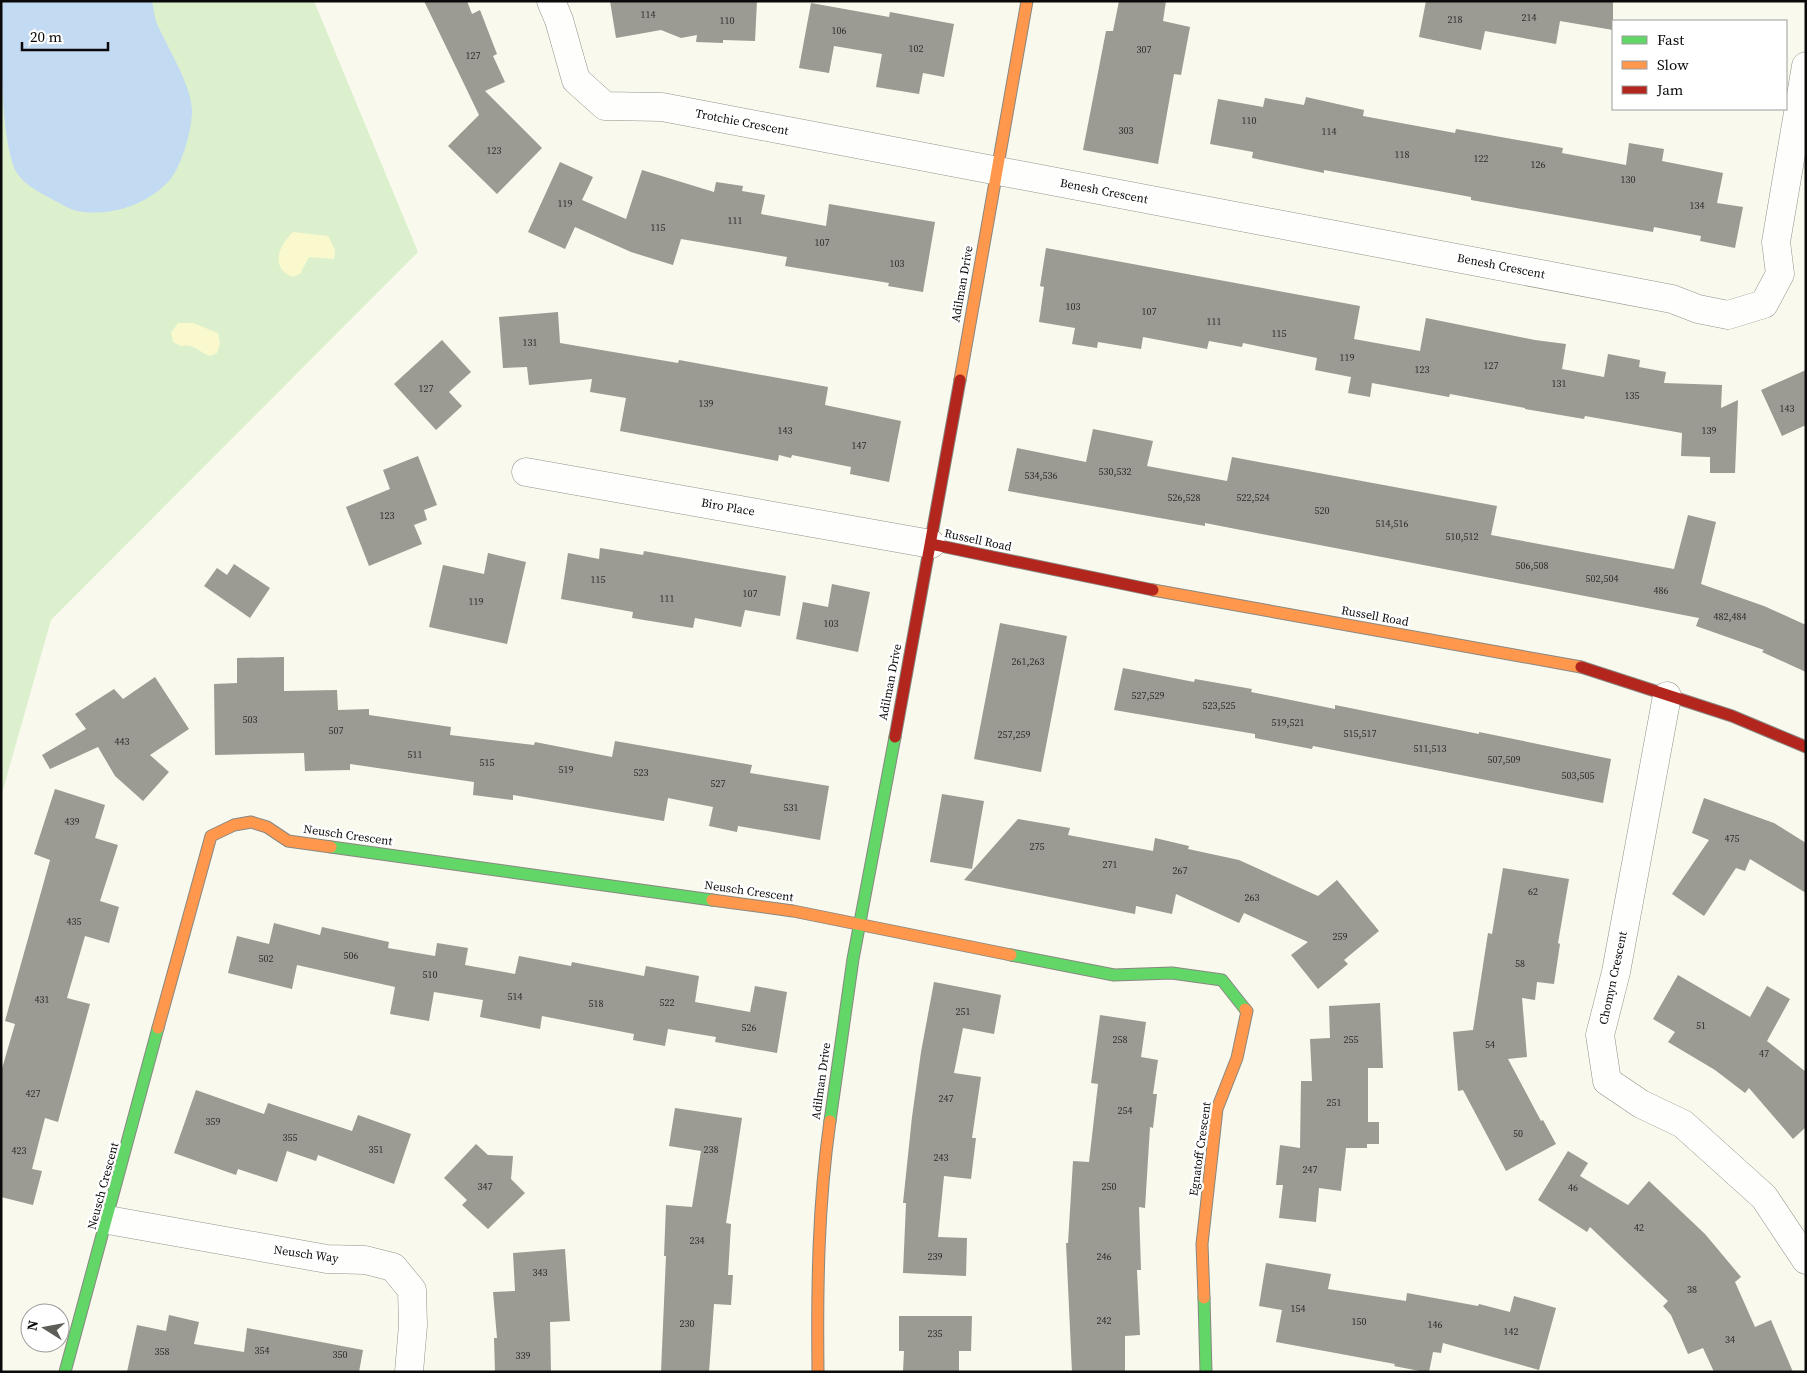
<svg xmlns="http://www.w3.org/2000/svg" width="1807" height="1373" font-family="'Source Serif 4',serif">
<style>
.green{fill:#dcf0cd}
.sand{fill:#faf8cd}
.water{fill:#c3daf3}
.building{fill:#9b9a93}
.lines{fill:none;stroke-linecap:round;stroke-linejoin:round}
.street-casing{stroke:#92928c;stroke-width:29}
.fast-casing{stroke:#888883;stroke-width:13}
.slow-casing{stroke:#888883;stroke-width:13}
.jam-casing{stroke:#888883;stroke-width:13}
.street{stroke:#fefefc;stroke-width:28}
.fast{stroke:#63d668;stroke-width:11}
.slow{stroke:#ff974d;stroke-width:11}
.jam{stroke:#b3261e;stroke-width:11}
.labels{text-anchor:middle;stroke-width:5;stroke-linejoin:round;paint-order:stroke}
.number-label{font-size:10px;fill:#2e2e2c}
.street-label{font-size:12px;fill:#0a0a0a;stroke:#fff}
</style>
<rect width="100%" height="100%" fill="#f9f9ed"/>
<path class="green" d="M1,1H314L418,252L51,620L1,797Z"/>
<path class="sand" d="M293,232L328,236L335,250L334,259L309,257L300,274L293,277C269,268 279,245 293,232Z
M178,323H193L218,333L220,343L217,353L210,356C199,352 194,343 181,346L173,342L171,333Z"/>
<path class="water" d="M1,1H152C154,11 155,22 160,30C170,52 192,87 192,111C192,130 181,169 168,182C145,206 109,217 77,211C68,209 58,202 50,198C37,191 23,184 15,170C0,133 1,46 1,1Z"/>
<path class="building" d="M424,1H467L472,14L480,10L497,54L493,56L505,82L485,91L542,148L497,194L448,146L479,115Z
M610,1H757L755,41L723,40V43L696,42L697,35L681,38L661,30L616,38Z
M1119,1H1166L1163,21L1190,27L1181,75L1174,74L1158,164L1083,150L1106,31H1113Z
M1426,1H1613V30L1560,21L1556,44L1485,31L1481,50L1419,37Z
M811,3L889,17L890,12L954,24L944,77L923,73L919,94L876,87L882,54L834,46L829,73L799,68Z
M1306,97L1364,110L1363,116L1455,133L1456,129L1563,148L1562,153L1626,165L1629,143L1664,149L1662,161L1723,173L1717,203L1743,207L1735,248L1700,241L1701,236L1654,227L1653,232L1471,200V197L1324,170V173L1252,158L1253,152L1210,144L1218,99L1263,107L1265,98L1304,105Z
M560,162L593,177L582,200L626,219L642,170L714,192L716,182L743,186L742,191L765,195L761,214L826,226L829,204L935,222L923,292L888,286L889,283L785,266L787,257L681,239L673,265L631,252L575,227L565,249L528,232Z
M1046,248L1360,306L1354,339L1420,351L1426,318L1535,340L1566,344L1562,369L1604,377L1608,354L1640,360L1639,367L1666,372L1664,383L1722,385L1721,408L1738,400L1735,473H1710V457L1681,456L1682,433L1585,416L1584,419L1525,409V408L1450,394L1449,397L1372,383L1370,397L1348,393L1351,377L1315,370L1317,358L1243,343L1242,347L1209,341L1207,349L1143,337L1141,349L1098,342L1097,348L1072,344L1075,328L1039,322L1044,287L1040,286Z
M558,312L560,343L678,363L679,360L828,387L825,405L901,421L889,482L850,474L851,467L792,455L791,458L779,455L778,461L620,431L626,398L590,392L592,379L529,385L527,367L503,368L499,317Z
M442,340L471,372L449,392L462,406L436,430L394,384Z
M1806,370V425L1782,436L1761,390Z
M1093,429L1153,441L1147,466L1227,481L1232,457L1497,506L1491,535L1674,569L1688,515L1716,522L1701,584L1764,606L1806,625V672L1762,652L1764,650L1696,626L1699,618L1205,523V526L1008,491L1017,448L1086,462Z
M418,456L437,505L424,510L427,520L414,525L422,544L369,566L346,507L390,489L383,470Z
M600,548L643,555L644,551L786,576L780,616L745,610L741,627L695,618L693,628L632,618L633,612L561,599L568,553L599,559Z
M488,553L526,562L507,644L429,627L443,565L484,574Z
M234,564L270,588L250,618L204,586L217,568L227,575Z
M832,584L870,592L858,652L796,639L803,602L828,607Z
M1000,623L1067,636L1041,772L974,759Z
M284,657V691L337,690L338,710L369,709V715L451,727L450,735L534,745L535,742L612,757L615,741L752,765L750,773L829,786L820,840L738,826L737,832L709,826L713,807L668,798L664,821L513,795V800L473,795L474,782L350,764V770L305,771L304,753L215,755L214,684L237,683V658Z
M1123,668L1194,682L1195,679L1252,689L1251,692L1335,709V705L1479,734V732L1611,759L1603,803L1313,746L1312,749L1255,738V734L1114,710Z
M155,677L189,729L150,755L169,772L143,801L115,776L98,747L50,769L42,755L86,729L75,714L114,689L123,699Z
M55,789L105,805L95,838L118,845L100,901L119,907L109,943L85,936L67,998L90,1004L58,1122L45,1118L32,1169L42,1171L33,1205L1,1197V1072L15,1024L5,1021L50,860L34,854Z
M942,794L984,801L972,869L930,862Z
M1704,798L1774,823L1806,843V893L1750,859L1745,871L1736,868L1704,916L1672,894L1709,840L1692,833Z
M1018,819L1070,828L1068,835L1153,851L1155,838L1189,846L1188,849L1239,860L1318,896L1337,880L1379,931L1344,960L1348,964L1318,989L1291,955L1308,942L1244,913L1239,923L1176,894L1172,914L1136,906L1135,914L964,880Z
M1503,868L1569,879L1558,943L1560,944L1554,984L1537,982L1535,1000L1522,998L1527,1057L1508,1059L1541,1121L1543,1120L1556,1144L1506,1171L1463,1090L1458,1091L1453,1032L1473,1030L1488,933L1492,934Z
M274,923L320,935L322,927L389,942L388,948L435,956L437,943L468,948L465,965L515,974L519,956L571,966L572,962L644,976L646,966L699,976L695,1002L750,1012L755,986L787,992L777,1053L715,1042L716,1037L668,1029L665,1046L633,1040L634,1034L542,1016L540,1029L480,1017L483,1000L434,992L429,1021L390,1014L395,987L297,965L292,989L228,973L237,936L269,944Z
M1678,975L1750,1017L1767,986L1790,999L1767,1041L1806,1072V1127L1793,1139L1749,1088L1745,1093L1715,1070L1668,1042L1675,1032L1653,1019Z
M934,982L1001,995L994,1034L963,1028L954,1073L981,1077L972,1138H976L971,1179L944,1176L938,1237L967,1238L966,1276L903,1273L906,1203H903L912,1117L921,1052Z
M1380,1003L1383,1068H1368V1122H1379V1144H1367V1148H1346L1341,1191L1319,1188L1316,1222L1279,1218L1283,1185H1276L1280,1145L1300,1148L1301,1081H1312L1310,1039L1330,1038L1329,1006Z
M1100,1015L1146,1022L1141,1057L1158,1060L1153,1094H1157L1153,1128L1150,1127L1145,1208L1139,1207L1141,1270H1137L1140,1335L1125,1336V1372H1072L1066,1243H1068L1073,1161L1089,1162L1098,1084L1091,1083Z
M196,1090L264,1114L268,1103L352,1131L358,1115L411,1134L394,1184L318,1155L316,1161L287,1151L277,1182L238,1169L236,1175L174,1153Z
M675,1108L742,1118L726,1223L731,1224L728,1275H733L731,1305L714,1304L709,1372H661L666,1256H664L666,1205L692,1207L701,1151L669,1146Z
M476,1144L488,1155L513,1156L511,1179L525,1193L488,1229L462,1205L467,1200L444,1178Z
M1568,1151L1588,1163L1580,1176L1628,1205L1649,1181L1705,1234L1741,1277L1735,1282L1755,1327L1771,1320L1793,1372H1714L1703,1348L1688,1354L1671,1315L1663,1306L1668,1301L1590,1227L1587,1232L1538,1200Z
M565,1249L570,1321L550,1322L551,1372H495L494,1338H497L493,1292L515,1291L513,1253Z
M1266,1263L1331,1274L1328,1289L1406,1301L1407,1293L1478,1306L1479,1304L1510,1312L1514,1296L1556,1308L1539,1370L1443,1343L1441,1353L1433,1352L1429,1372H1425L1394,1366L1395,1364L1276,1342L1282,1310L1259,1306Z
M169,1315L199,1322L194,1344L244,1352L247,1328L363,1350L359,1372H127L137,1325L166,1331Z
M899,1316H972L971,1351H959V1372H903L904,1351H899Z"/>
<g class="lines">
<defs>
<path id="street" d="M551,1L559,20L576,80L605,106L662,107L1672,299L1698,309L1728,315L1764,304L1780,274L1776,242L1806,66
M526,472L931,544
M1667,696L1616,972L1600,1035L1607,1081L1641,1104L1683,1124L1764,1197L1806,1260
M108,1220L327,1259L365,1260L393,1267L412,1290L413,1325L409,1372"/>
<path id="fast" d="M331,847L712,900
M1011,955L1114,975L1172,973L1222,980L1245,1009
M830,1121L853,959L895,737
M1204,1298L1206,1372
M65,1372L158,1028"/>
<path id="slow" d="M960,380L1027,1
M1153,590L1581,667
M712,900L793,911L1011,955
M158,1028L211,836L234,825L251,822L267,827L288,841L331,847
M1204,1298L1202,1244L1217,1109L1237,1058L1247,1011L1245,1009
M818,1372C817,1288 818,1205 830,1121"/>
<path id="jam" d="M931,544L1153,590
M1581,667L1732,716L1806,747
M895,737L960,380"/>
</defs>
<use href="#street" class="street-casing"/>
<use href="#fast" class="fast-casing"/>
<use href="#slow" class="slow-casing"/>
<use href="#jam" class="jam-casing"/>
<use href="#street" class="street"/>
<use href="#fast" class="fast"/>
<use href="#slow" class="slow"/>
<use href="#jam" class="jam"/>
</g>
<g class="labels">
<g class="number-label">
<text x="648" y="18">114</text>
<text x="1529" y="21">214</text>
<text x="1455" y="23">218</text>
<text x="727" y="24">110</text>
<text x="839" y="34">106</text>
<text x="916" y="52">102</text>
<text x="1144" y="53">307</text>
<text x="473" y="59">127</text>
<text x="1249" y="124">110</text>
<text x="1126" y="134">303</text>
<text x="1329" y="135">114</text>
<text x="494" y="154">123</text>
<text x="1402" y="158">118</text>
<text x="1481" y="162">122</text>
<text x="1538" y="168">126</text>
<text x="1628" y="183">130</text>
<text x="565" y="207">119</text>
<text x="1697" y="209">134</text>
<text x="735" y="224">111</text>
<text x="658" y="231">115</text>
<text x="822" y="246">107</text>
<text x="897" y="267">103</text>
<text x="1073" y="310">103</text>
<text x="1149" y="315">107</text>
<text x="1214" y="325">111</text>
<text x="1279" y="337">115</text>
<text x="530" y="346">131</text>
<text x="1347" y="361">119</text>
<text x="1491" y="369">127</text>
<text x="1422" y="373">123</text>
<text x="1559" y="387">131</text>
<text x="426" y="392">127</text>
<text x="1632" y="399">135</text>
<text x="706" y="407">139</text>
<text x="1787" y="412">143</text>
<text x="785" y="434">143</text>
<text x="1709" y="434">139</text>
<text x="859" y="449">147</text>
<text x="1115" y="475">530,532</text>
<text x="1041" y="479">534,536</text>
<text x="1184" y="501">526,528</text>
<text x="1253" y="501">522,524</text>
<text x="1322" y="514">520</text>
<text x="387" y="519">123</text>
<text x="1392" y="527">514,516</text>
<text x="1462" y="540">510,512</text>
<text x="1532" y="569">506,508</text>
<text x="1602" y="582">502,504</text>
<text x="598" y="583">115</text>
<text x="1661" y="594">486</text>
<text x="750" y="597">107</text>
<text x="667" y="602">111</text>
<text x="476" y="605">119</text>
<text x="1730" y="620">482,484</text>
<text x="831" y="627">103</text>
<text x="1028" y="665">261,263</text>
<text x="1148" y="699">527,529</text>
<text x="1219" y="709">523,525</text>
<text x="250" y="723">503</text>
<text x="1288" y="726">519,521</text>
<text x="336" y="734">507</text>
<text x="1360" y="737">515,517</text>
<text x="1014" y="738">257,259</text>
<text x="122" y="745">443</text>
<text x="1430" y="752">511,513</text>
<text x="415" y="758">511</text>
<text x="1504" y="763">507,509</text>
<text x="487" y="766">515</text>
<text x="566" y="773">519</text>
<text x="641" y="776">523</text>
<text x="1578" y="779">503,505</text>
<text x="718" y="787">527</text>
<text x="791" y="811">531</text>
<text x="72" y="825">439</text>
<text x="1732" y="842">475</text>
<text x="1037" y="850">275</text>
<text x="1110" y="868">271</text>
<text x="1180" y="874">267</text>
<text x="1533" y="895">62</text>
<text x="1252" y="901">263</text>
<text x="74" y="925">435</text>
<text x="1340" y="940">259</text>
<text x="351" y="959">506</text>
<text x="266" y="962">502</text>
<text x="1520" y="967">58</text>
<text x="430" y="978">510</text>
<text x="515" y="1000">514</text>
<text x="42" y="1003">431</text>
<text x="667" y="1006">522</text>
<text x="596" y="1007">518</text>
<text x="963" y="1015">251</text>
<text x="1701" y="1029">51</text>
<text x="749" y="1031">526</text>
<text x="1120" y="1043">258</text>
<text x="1351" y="1043">255</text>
<text x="1490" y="1048">54</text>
<text x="1764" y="1057">47</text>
<text x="33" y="1097">427</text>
<text x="946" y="1102">247</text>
<text x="1334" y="1106">251</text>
<text x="1125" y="1114">254</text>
<text x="213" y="1125">359</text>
<text x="1518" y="1137">50</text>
<text x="290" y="1141">355</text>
<text x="376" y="1153">351</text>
<text x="711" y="1153">238</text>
<text x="19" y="1154">423</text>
<text x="941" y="1161">243</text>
<text x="1310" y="1173">247</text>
<text x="485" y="1190">347</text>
<text x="1109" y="1190">250</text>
<text x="1573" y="1191">46</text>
<text x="1639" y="1231">42</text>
<text x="697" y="1244">234</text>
<text x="935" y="1260">239</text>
<text x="1104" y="1260">246</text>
<text x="540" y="1276">343</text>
<text x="1692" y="1293">38</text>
<text x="1298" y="1312">154</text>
<text x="1104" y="1324">242</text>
<text x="1359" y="1325">150</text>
<text x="687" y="1327">230</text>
<text x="1435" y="1328">146</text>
<text x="1511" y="1335">142</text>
<text x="935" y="1337">235</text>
<text x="1730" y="1343">34</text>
<text x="262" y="1354">354</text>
<text x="162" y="1355">358</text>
<text x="340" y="1358">350</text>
<text x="523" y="1359">339</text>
</g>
<g class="street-label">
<text transform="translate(742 122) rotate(11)" y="4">Trotchie Crescent</text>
<text transform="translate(1104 191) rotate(11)" y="4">Benesh Crescent</text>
<text transform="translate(1501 266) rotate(11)" y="4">Benesh Crescent</text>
<text transform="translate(962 284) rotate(-80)" y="4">Adilman Drive</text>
<text transform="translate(728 507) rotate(10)" y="4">Biro Place</text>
<text transform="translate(978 540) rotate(12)" y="4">Russell Road</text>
<text transform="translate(1375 616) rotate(10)" y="4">Russell Road</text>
<text transform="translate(890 682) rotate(-79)" y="4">Adilman Drive</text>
<text transform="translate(348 835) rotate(8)" y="4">Neusch Crescent</text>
<text transform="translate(749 891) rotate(8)" y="4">Neusch Crescent</text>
<text transform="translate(1613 978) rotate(-78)" y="4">Chomyn Crescent</text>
<text transform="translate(821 1081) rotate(-82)" y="4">Adilman Drive</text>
<text transform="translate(1200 1149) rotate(-82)" y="4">Egnatoff Crescent</text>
<text transform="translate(103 1186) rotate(-75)" y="4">Neusch Crescent</text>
<text transform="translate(306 1254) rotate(8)" y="4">Neusch Way</text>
</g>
</g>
<rect width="1807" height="1373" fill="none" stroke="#0a0a0a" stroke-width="5"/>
<rect x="1612" y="20" width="175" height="90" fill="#ffffff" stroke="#9d9d9d"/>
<rect x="1622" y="36" width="25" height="8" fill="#63d668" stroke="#9d9d9d"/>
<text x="1657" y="45" font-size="15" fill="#0a0a0a">Fast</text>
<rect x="1622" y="61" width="25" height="8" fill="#ff974d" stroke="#9d9d9d"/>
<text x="1657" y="70" font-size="15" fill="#0a0a0a">Slow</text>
<rect x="1622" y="86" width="25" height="8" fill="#b3261e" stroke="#9d9d9d"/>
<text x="1657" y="95" font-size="15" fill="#0a0a0a">Jam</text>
<g transform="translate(45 1328) rotate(281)"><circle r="24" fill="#ffffff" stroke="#9d9d9d"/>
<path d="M0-4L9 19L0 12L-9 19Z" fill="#5e5e59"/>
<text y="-8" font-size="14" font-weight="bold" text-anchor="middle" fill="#0a0a0a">N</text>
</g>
<path d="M22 42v8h86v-8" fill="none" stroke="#0a0a0a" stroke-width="2.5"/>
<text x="30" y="42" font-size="15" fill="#0a0a0a" stroke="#ffffff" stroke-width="4" paint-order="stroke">20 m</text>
</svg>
